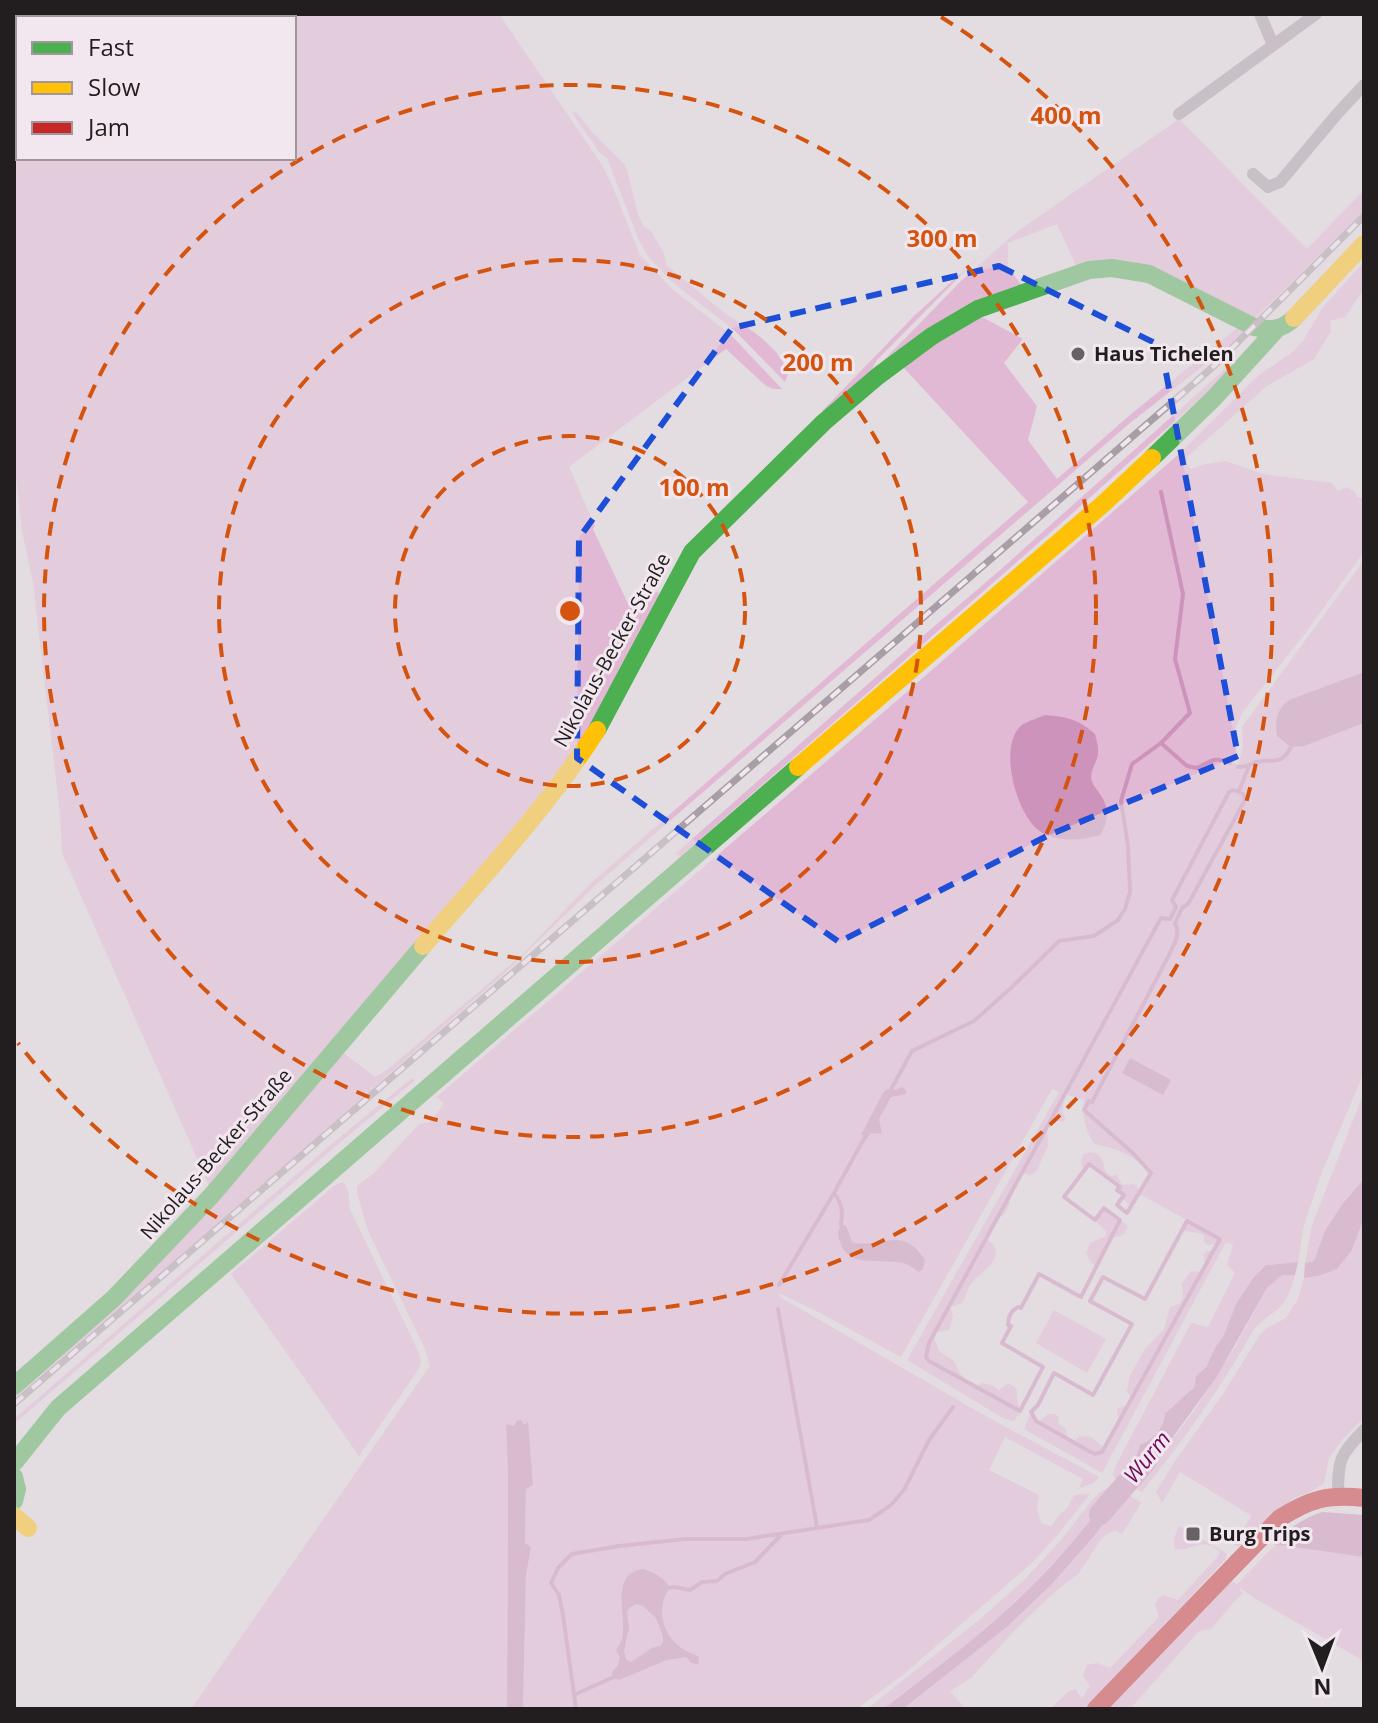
<svg xmlns="http://www.w3.org/2000/svg" width="1378" height="1723" font-family="'Open Sans',sans-serif">
<style>
.green{fill:#e2b9d5;fill-rule:evenodd}
.water{fill:#cd93bb;fill-rule:evenodd}
.lines{fill:none;stroke-linecap:round;stroke-linejoin:round}
.stream{stroke:#cd93bb;stroke-width:4}
.river{stroke:#cd93bb;stroke-width:22}
.street{stroke:#a99ba5;stroke-width:12}
.fast{stroke:#4caf50;stroke-width:18}
.slow{stroke:#ffc107;stroke-width:18}
.jam{stroke:#c62828;stroke-width:18}
.rail-casing{stroke:#a89ea5;stroke-width:7}
.rail{stroke:#f3e7ef;stroke-width:4;stroke-dasharray:12;stroke-linecap:butt}
.marked{fill:none;stroke:#1d4ed8;stroke-width:6;stroke-dasharray:16 10;stroke-linejoin:round}
.ring{fill:none;stroke:#d4530e;stroke-width:4;stroke-dasharray:14 10}
.poi-dot{fill:#666164;stroke:#f3e7ef;stroke-width:3}
.labels{text-anchor:middle;stroke-width:6;stroke-linejoin:round;paint-order:stroke}
.poi-label{font-size:20px;font-weight:bold;fill:#221e20;stroke:#f3e7ef;text-anchor:start}
.street-label{font-size:20px;fill:#221e20;stroke:#f3e7ef}
.water-label{font-size:22px;font-style:italic;fill:#6d0858;stroke:#f3e7ef}
.centre{fill:#d4530e;stroke:#f3e7ef;stroke-width:4}
.ring-label{font-size:24px;text-anchor:middle;font-weight:bold;fill:#d4530e;stroke:#f3e7ef;stroke-width:6;stroke-linejoin:round;paint-order:stroke}
</style>
<rect width="100%" height="100%" fill="#e3dde1"/>
<path class="green" d="M14,14H499L602,165L612,185L640,255L672,289L731,335L782,389H773L766,386L726,349L569,467L595,526L593,529L630,608L658,591L660,598L597,715L548,790L211,1190L62,853L60,814L33,582L22,531L14,461ZM18,18H294V158H18Z
M576,112L592,132L624,164L628,173L638,215L644,227L651,231L664,253L667,266L726,314L754,332L766,342L776,352L789,371L785,382L735,331L671,281L647,255L638,238L607,158L599,152L572,113Z
M1179,119L1307,249L1364,190V212L1254,319L1164,273L1077,268L1057,224L1008,243V266L1024,289L880,364L961,281L1014,234Z
M982,254L877,360L869,374L827,411H822L914,316Z
M1364,262V289L1345,317L1330,321L1331,331L1314,359L1267,386L1187,457V464L1191,469L1205,464L1226,461L1263,474L1332,483L1338,491L1347,487L1355,492L1357,497L1364,499V552L1307,631L1242,713L1235,730L1236,756L1233,762L1238,765L1243,747L1242,727L1364,560V1072L1322,1172L1304,1225L1298,1262L1266,1265L1253,1278L1236,1304L1223,1337L1216,1346L1206,1367L1196,1376L1194,1388C1183,1394 1176,1405 1165,1413C1163,1432 1145,1442 1135,1457C1130,1464 1126,1473 1121,1481L1116,1479L1113,1474L1115,1467L1191,1323L1208,1327L1235,1273L1227,1265L1233,1245L1226,1242L1102,1473L1024,1429L1031,1412L1036,1421L1039,1422L1048,1414H1056L1059,1419L1058,1423L1066,1429L1067,1439L1073,1442L1080,1436L1091,1437L1105,1448L1120,1421L1117,1413V1409L1123,1406L1128,1408L1132,1399L1127,1391L1130,1375L1145,1349L1164,1329L1170,1307L1181,1303L1183,1297L1182,1283L1191,1271L1202,1272L1206,1265L1203,1255L1207,1251H1214L1217,1244L1208,1245L1204,1242V1235L1193,1232L1182,1231L1187,1220L1145,1197L1138,1194L1131,1206L1122,1198L1124,1195L1117,1190L1119,1186L1090,1164L1085,1170C1079,1165 1081,1161 1084,1154C1098,1148 1104,1159 1105,1171L1111,1176L1117,1175L1122,1185L1134,1184L1140,1190L1150,1173C1136,1156 1117,1148 1094,1144C1085,1130 1082,1117 1084,1100L1065,1094L1062,1099L1064,1103L1062,1111L1065,1117L1064,1122L1054,1120L1052,1117L1047,1127L1048,1146L1036,1172L1030,1175L1022,1173C1019,1178 1014,1185 1012,1191C1010,1203 1009,1213 997,1219L986,1238C1012,1257 979,1272 970,1285C967,1291 966,1297 962,1303L954,1306L950,1305L953,1317L949,1330L940,1332L936,1330L933,1334L939,1351L954,1361L960,1373L967,1381L977,1387L981,1383L992,1385L999,1390L1008,1383L1015,1387L1017,1391V1398L1020,1411L1015,1420L1011,1421L1001,1417L907,1360L1059,1092L1052,1089L901,1357L820,1313L779,1293L780,1297L982,1414L1099,1477L1094,1483L1079,1488L1083,1479L1005,1437L989,1470L1039,1495L1037,1507L1041,1523L1051,1526L1061,1513L1066,1510L1074,1495L1090,1494L1060,1532L1034,1561L904,1674L862,1705L857,1709H523L526,1576L531,1547L525,1543L526,1488L524,1425L514,1427L506,1424L508,1476L507,1709H191L430,1366L424,1347L368,1231L357,1193V1186L373,1174L419,1124L430,1122L444,1104L437,1097L446,1089L901,697L1180,453L1259,375L1294,351L1303,341L1323,307Z
M980,316L1023,339L1004,363L1037,406L1028,440L1057,479L1130,415L1237,328L1245,333L1130,423L598,883L508,970L381,1081L226,1222L195,1244L14,1398V1391L342,1052L375,1077L387,1070L524,953L591,883L1028,502L902,366L939,340Z
M1236,359L1238,363L1234,368L1075,511L681,856L675,854L910,647L999,571Z
M412,1078L414,1081L330,1151L14,1424V1419L328,1147Z
M1364,1092V1179L1343,1203L1318,1250L1314,1261L1305,1263L1312,1225Z
M340,1183H344L348,1190L350,1209L419,1353L421,1363L418,1370L359,1456L231,1274L334,1186Z
M1104,1208L1128,1226C1125,1235 1121,1237 1112,1237L1097,1268L1090,1261L1086,1253L1090,1243L1106,1236V1231L1095,1220Z
M1364,1218V1418L1342,1440L1329,1458L1324,1483L1312,1491L1294,1498L1238,1547L1232,1543L1252,1516L1180,1472L1162,1503L1156,1492L1175,1461L1223,1394L1259,1336L1267,1328L1286,1318L1298,1299L1304,1278L1318,1276L1352,1250Z
M1282,1275H1295C1292,1287 1288,1299 1280,1307C1271,1316 1260,1320 1253,1331C1221,1388 1183,1441 1142,1492L1133,1487L1151,1467L1194,1411L1235,1347L1267,1288Z
M1054,1310L1106,1339L1087,1373L1036,1343Z
M1109,1487L1118,1490C1091,1518 1068,1550 1041,1578C994,1627 937,1666 884,1708L867,1709L985,1615L1027,1577L1061,1540L1092,1500L1099,1493Z
M1129,1495L1141,1503L1122,1534L1114,1530L1102,1538L1078,1574L1057,1590L1016,1629L971,1678L950,1691L966,1709H903L1008,1626L1051,1585L1095,1535L1115,1507Z
M1317,1516H1364V1661L1254,1598L1239,1587L1242,1593L1211,1629L1199,1631L1130,1709H1102L1231,1581L1237,1584L1297,1523Z
M1179,1526L1226,1553V1559L1085,1709H1050L1068,1692L1075,1689L1082,1698L1090,1686L1083,1676L1087,1665L1097,1663L1110,1668L1159,1617L1155,1605L1159,1597L1164,1595L1178,1600L1219,1555L1220,1552C1200,1535 1194,1552 1175,1549L1174,1538Z"/>
<path class="water" d="M1364,672V723L1304,746L1291,747L1277,736C1275,721 1276,710 1289,700Z
M1045,715C1068,717 1078,719 1095,734C1096,739 1099,747 1098,753C1098,761 1091,768 1091,777C1092,785 1096,788 1100,794C1110,808 1108,820 1101,835C1081,840 1060,843 1041,832C1016,817 997,744 1022,725C1028,721 1038,718 1045,715Z
M1130,1058L1171,1080L1163,1095L1122,1073Z
M902,1087L906,1090V1094L891,1097L879,1119L882,1134L871,1133L866,1140V1135H861L883,1093L887,1089L895,1090Z
M1364,1179V1218L1352,1250L1337,1269L1318,1276L1304,1278L1305,1263L1314,1261L1325,1231L1343,1203Z
M841,1224L846,1226L852,1242C881,1250 902,1223 925,1260L923,1269L919,1272C914,1269 909,1264 903,1263C881,1258 848,1269 840,1242C837,1235 838,1231 841,1224Z
M1298,1262L1295,1275H1282L1267,1288L1216,1378L1151,1467L1133,1487L1121,1481L1137,1454L1140,1445C1153,1440 1164,1427 1165,1413C1176,1405 1183,1395 1194,1388L1196,1376L1206,1367L1216,1346L1223,1337L1236,1304L1253,1278L1266,1265Z
M521,1420L524,1425L528,1422L533,1485L526,1489L525,1543L531,1547L526,1576L523,1709H507L508,1476L506,1424L514,1426L517,1421Z
M1118,1490L1129,1495L1115,1507L1095,1535L1051,1585L1008,1626L903,1709H883C936,1668 994,1626 1040,1578C1068,1550 1090,1518 1118,1490Z
M1322,1512L1364,1515V1557L1273,1544C1289,1530 1302,1518 1322,1512Z
M643,1569C655,1573 664,1577 670,1588C656,1605 661,1633 680,1647C685,1651 692,1653 698,1656L699,1663L697,1664L691,1663L686,1657L667,1660L619,1680L613,1677L612,1672L618,1665L620,1657L616,1650C620,1644 623,1639 623,1631C624,1610 612,1573 643,1569ZM636,1604L643,1606L656,1618L663,1637V1642L660,1646L652,1648L631,1662L626,1659L624,1651L629,1628L627,1612L629,1608Z"/>
<g class="lines">
<path class="stream" d="M1161,743L1187,766L1197,768C1212,761 1214,756 1230,763
M1238,767C1247,768 1249,764 1256,762C1273,758 1281,767 1291,747
M1234,790L1243,794L1245,800L1188,904L1182,908L1175,923C1181,934 1174,944 1169,955L1092,1102L1089,1101L1084,1110L1134,1154L1151,1173L1127,1213L1117,1205L1124,1195L1117,1190L1120,1187L1089,1164L1064,1197L1095,1220L1104,1208L1120,1220L1081,1297L1039,1274L1021,1308L1018,1307C1010,1311 1008,1317 1008,1325L1011,1326L1002,1343L1043,1367L1020,1411L929,1361L926,1357L929,1343L1161,918L1170,919L1176,907L1172,900L1229,792Z
M1239,791L1249,766
M889,1093L912,1051L974,1021L1012,987L1059,941L1094,936L1118,920L1125,909L1130,892L1128,846L1121,801L1132,764L1161,743L1190,713L1175,659L1183,594L1161,492
M834,1193C842,1203 843,1212 841,1224
M1187,1221L1220,1239L1102,1452L1095,1454L1089,1451L1036,1421L1031,1412L1038,1405L1054,1373L1093,1395L1132,1324L1090,1301L1103,1277L1145,1299Z
M779,1285L834,1193L867,1133
M778,1309L817,1527
M666,1588L674,1587L690,1590L702,1582L717,1581L725,1574L755,1562L781,1535
M574,1695L616,1676
M576,1709L563,1615L559,1595L551,1583L558,1568L572,1554L619,1546L685,1539H746L869,1520L891,1505L904,1490L929,1440L953,1407"/>
<path class="river" d="M1100,1514L1146,1461"/>
<path class="street" d="M1260,14L1273,45
M1179,114L1316,14
M1253,174L1268,187L1280,182L1337,114L1364,85
M1338,1496C1338,1460 1339,1456 1364,1430"/>
<path class="fast" d="M1152,458L1214,398L1276,330
M597,730L692,552L824,422L878,376L932,336L978,309L1089,270L1112,268L1149,274L1254,327C1270,331 1282,330 1294,318
M14,1386L114,1298L212,1195L423,946
M14,1463L58,1408L798,767
M14,1477L17,1489L14,1501"/>
<path class="slow" d="M1294,318L1364,244
M798,767L1103,504L1152,458
M423,946C483,876 547,808 597,730
M14,1516L28,1528"/>
<path class="jam" d="M1096,1709L1280,1518C1310,1499 1328,1494 1364,1498"/>
<defs>
<path id="rail" d="M14,1404L1214,366L1364,216"/>
</defs>
<use href="#rail" class="rail-casing"/>
<use href="#rail" class="rail"/>
</g>
<path d="M0 0H1378V1723H0ZM999,266L1161,346L1238,756L1049,835L839,942L577,758L579,538L732,328Z" fill="#e3dde1" fill-opacity=".55" fill-rule="evenodd"/>
<path class="marked" d="M999,266L1161,346L1238,756L1049,835L839,942L577,758L579,538L732,328Z"/>
<g class="ring">
<circle cx="570" cy="611" r="175"/>
<circle cx="570" cy="611" r="351"/>
<circle cx="570" cy="611" r="526"/>
<path d="M941 17A701 701 0 1 1 18 1043"/>
</g>
<g class="poi-dot">
<circle cx="1078" cy="354" r="8"/>
<rect x="1185" y="1526" width="16" height="16" rx="4"/>
</g>
<g class="labels">
<g class="poi-label">
<text x="1094" y="361">Haus Tichelen</text>
<text x="1209" y="1541">Burg Trips</text>
</g>
<g class="street-label">
<text transform="translate(612 650) rotate(-61)" y="7">Nikolaus-Becker-Straße</text>
<text transform="translate(216 1154) rotate(-49)" y="7">Nikolaus-Becker-Straße</text>
</g>
<g class="water-label">
<text transform="translate(1147 1457) rotate(-51)" y="8">Wurm</text>
</g>
</g>
<circle cx="570" cy="611" r="12" class="centre"/>
<g class="ring-label">
<text x="1066" y="124">400 m</text>
<text x="942" y="247">300 m</text>
<text x="818" y="371">200 m</text>
<text x="694" y="496">100 m</text>
</g>
<rect width="1378" height="1723" fill="none" stroke="#221e20" stroke-width="32"/>
<rect x="16" y="16" width="280" height="144" fill="#f3e7ef" stroke="#9f979c" stroke-width="2"/>
<rect x="32" y="42" width="40" height="12" fill="#4caf50" stroke="#9f979c" stroke-width="2"/>
<text x="88" y="56" font-size="24" fill="#221e20">Fast</text>
<rect x="32" y="82" width="40" height="12" fill="#ffc107" stroke="#9f979c" stroke-width="2"/>
<text x="88" y="96" font-size="24" fill="#221e20">Slow</text>
<rect x="32" y="122" width="40" height="12" fill="#c62828" stroke="#9f979c" stroke-width="2"/>
<text x="88" y="136" font-size="24" fill="#221e20">Jam</text>
<g transform="translate(1322 1667) rotate(179)" stroke="#f3e7ef" stroke-width="6" paint-order="stroke">
<path d="M0-6L14 30L0 20L-14 30Z" fill="#221e20"/>
<text y="-12" font-size="22" font-weight="bold" text-anchor="middle" fill="#221e20">N</text>
</g>
</svg>
